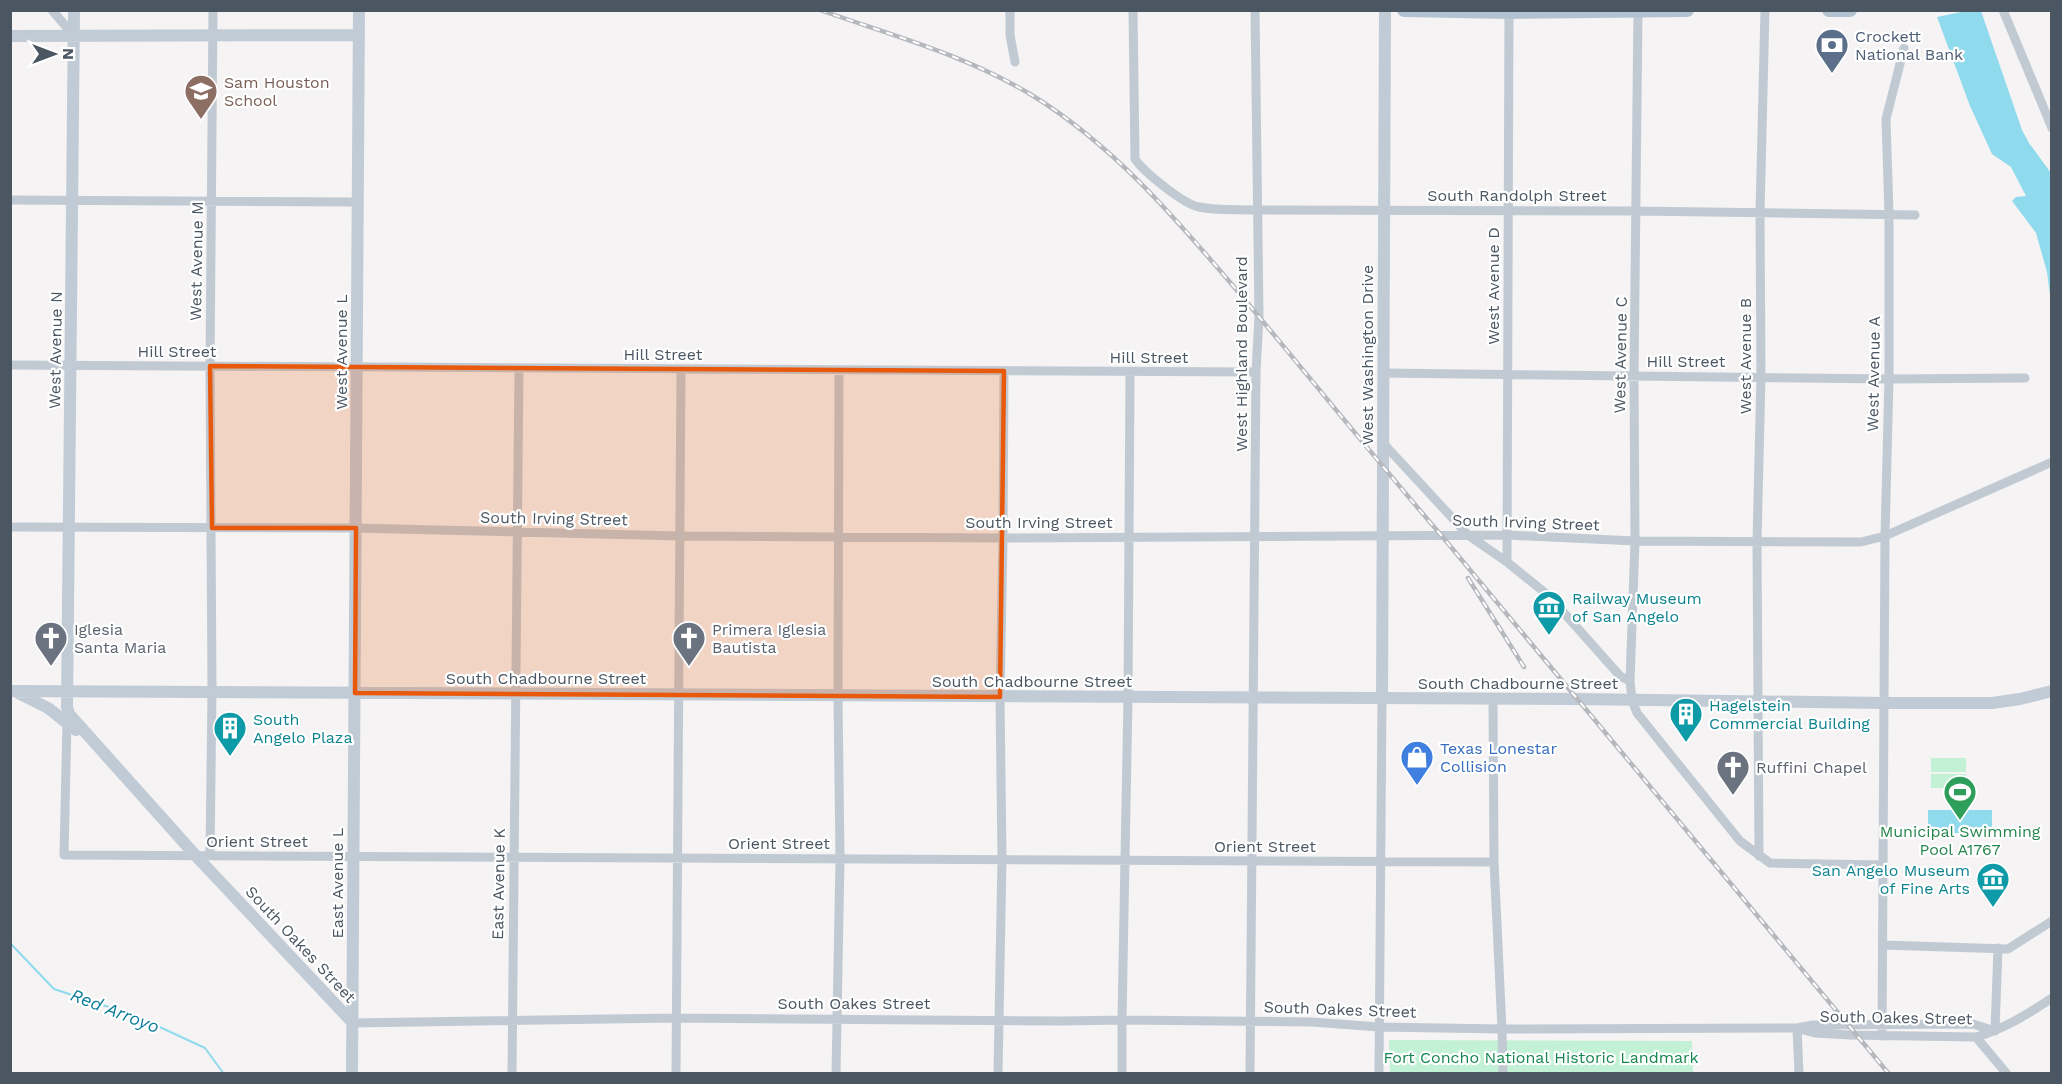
<svg xmlns="http://www.w3.org/2000/svg" width="2062" height="1084" font-family="'Work Sans',sans-serif">
<style>
.green{fill:#c3f1d5}
.water{fill:#90daee}
.lines{fill:none;stroke-linecap:round;stroke-linejoin:round}
.stream{stroke:#90daee;stroke-width:2}
.street{stroke:#c1cad2;stroke-width:9}
.secondary{stroke:#c1cbd6;stroke-width:12}
.primary{stroke:#b3c2d1;stroke-width:14}
.rail-casing{stroke:#b5b8bd;stroke-width:4.5}
.rail{stroke:#fff;stroke-width:2;stroke-dasharray:7;stroke-linecap:butt}
.marked{fill:#e8590c;fill-opacity:0.2;stroke:#e8590c;stroke-width:4.5;stroke-linejoin:round}
.labels{text-anchor:middle;stroke-width:4.5;stroke-linejoin:round;paint-order:stroke}
.service-label{font-size:16px;fill:#4e5e75;stroke:#fff;text-anchor:start}
.education-label{font-size:16px;fill:#785e54;stroke:#fff;text-anchor:start}
.street-label{font-size:16px;fill:#4a5661;stroke:#fff}
.culture-label{font-size:16px;fill:#0d838f;stroke:#fff;text-anchor:start}
.worship-label{font-size:16px;fill:#5b616d;stroke:#fff;text-anchor:start}
.shop-label{font-size:16px;fill:#366cbe;stroke:#fff;text-anchor:start}
.leisure-label{font-size:16px;fill:#27864d;stroke:#fff}
.park-label{font-size:16px;fill:#17864f;stroke:#fff}
.water-label{font-size:18px;font-style:italic;fill:#0c7c9b;stroke:#fff}
</style>
<rect width="100%" height="100%" fill="#f5f3f3"/>
<path class="green" d="M1931,758H1966V772H1931Z
M1931,774H1966V788H1931Z
M1389,1040L1692,1041L1693,1073H1390Z"/>
<path class="water" d="M1971,10L1981,11L2022,130L2029,143L2051,173V303L2047,272L2036,233L2012,201L2016,197L2026,196L2011,167L1992,154L1970,106L1937,17Z
M1928,810H1992V833H1928Z"/>
<g class="lines">
<path class="stream" d="M10,943L54,989L136,1016L205,1048L224,1074"/>
<path class="street" d="M52,10L74,36
M1010,10V35L1015,62
M1133,10L1135,159C1144,172 1183,204 1199,207C1217,211 1238,209 1256,210L1637,211L1915,215
M1638,10L1634,376L1635,541L1630,681L1632,700L1637,713L1740,841L1770,863L1884,865
M2003,10L2052,128
M10,200L358,202
M10,365L1256,372
M1383,373L1889,379L2025,378
M1383,443L1468,535L1507,562L1549,596L1620,676L1630,681
M10,527L356,528L680,536L1003,538L1507,535L1635,541L1861,542L1885,536L2052,462
M1507,562L1509,10
M1493,700L1494,862L1502,1029L1503,1074
M67,721L64,855L1494,862
M210,856L212,691L210,366L213,10
M1759,856L1757,542L1761,376L1760,212L1765,10
M1883,945L2008,949L2052,921
M353,1023L675,1018L1063,1021L1122,1020L1312,1022L1379,1027L1502,1029L1797,1028L1813,1025L1973,1024L1995,1031
M1797,1028L1799,1074
M1800,1029L1815,1033L1850,1035L1976,1037C2004,1029 2028,1014 2052,998
M1995,1031L1998,948
M1882,1036L1885,536L1889,379V214L1886,119L1904,48
M1976,1037L2007,1074
M512,1074L519,368
M676,1074L681,369
M836,1074L840,859L838,696L839,370
M998,1074L1002,859L1000,697L1003,538L1004,371
M1122,1074V1020L1128,698L1130,372
M1250,1074L1256,372L1259,316L1255,10
M1379,1074L1382,699"/>
<path class="secondary" d="M74,10L67,707L69,714L196,856L353,1023
M10,36L358,35
M10,691L1577,699L1885,703H1992L2020,699L2052,691
M18,693L48,708L76,730
M1382,699L1385,10
M352,1074L359,10"/>
<path class="primary" d="M1404,10L1509,12L1687,10
M1829,10H1850"/>
<defs>
<path id="rail" d="M820,10C891,35 965,55 1030,94C1114,145 1177,220 1240,294C1307,374 1372,455 1441,535L1889,1074
M1468,578L1524,667"/>
</defs>
<use href="#rail" class="rail-casing"/>
<use href="#rail" class="rail"/>
</g>
<path class="marked" d="M210,366L1004,371L1000,697L355,693L356,528H212Z"/>
<defs>
<symbol id="bank-pin" viewBox="-11 -11 22 30"><path d="M0 17L-7.5 6A9.5 9.5 0 1 1 7.5 6Z" fill="#5c6f8a" stroke="#fff"/><path d="M-6-4H6V4H-6ZM0-2.3a2.3 2.3 0 1 0 0 4.6a2.3 2.3 0 1 0 0-4.6Z" fill="#fff"/></symbol>
<symbol id="school-pin" viewBox="-11 -11 22 30"><path d="M0 17L-7.5 6A9.5 9.5 0 1 1 7.5 6Z" fill="#8d6e63" stroke="#fff"/><path d="M0-5L7-2L0 1L-7-2ZM-4 1L0 2.5L4 1V4Q0 6-4 4Z" fill="#fff"/></symbol>
<symbol id="museum-pin" viewBox="-11 -11 22 30"><path d="M0 17L-7.5 6A9.5 9.5 0 1 1 7.5 6Z" fill="#0f9aa8" stroke="#fff"/><path d="M0-6L6-3V-2H-6V-3ZM-5-1h2V3h-2ZM-1-1h2V3h-2ZM3-1h2V3H3ZM-6 4H6V6H-6Z" fill="#fff"/></symbol>
<symbol id="church-pin" viewBox="-11 -11 22 30"><path d="M0 17L-7.5 6A9.5 9.5 0 1 1 7.5 6Z" fill="#6b7280" stroke="#fff"/><path d="M-1.2-6h2.4v3.5h3.3v2.4h-3.3V6h-2.4V-.1h-3.3v-2.4h3.3Z" fill="#fff"/></symbol>
<symbol id="building-pin" viewBox="-11 -11 22 30"><path d="M0 17L-7.5 6A9.5 9.5 0 1 1 7.5 6Z" fill="#0f9aa8" stroke="#fff"/><path d="M-4-6H4V6H1V3H-1V6H-4ZM-2.5-4.3h1.7v1.8h-1.7ZM.8-4.3h1.7v1.8H.8ZM-2.5-1h1.7V.8h-1.7ZM.8-1h1.7V.8H.8Z" fill="#fff"/></symbol>
<symbol id="shop-pin" viewBox="-11 -11 22 30"><path d="M0 17L-7.5 6A9.5 9.5 0 1 1 7.5 6Z" fill="#3f7fe0" stroke="#fff"/><path d="M-5-2.5h2.3a2.7 3.5 0 0 1 5.4 0H5L5.5 6h-11ZM-1.5-2.5h3a1.5 2.3 0 0 0-3 0Z" fill="#fff"/></symbol>
<symbol id="stadium-pin" viewBox="-11 -11 22 30"><path d="M0 17L-7.5 6A9.5 9.5 0 1 1 7.5 6Z" fill="#2e9e5b" stroke="#fff"/><path d="M0-5a6.5 5 0 1 0 0 10a6.5 5 0 1 0 0-10ZM-3.5-1.8h7v3.6h-7Z" fill="#fff"/></symbol>
</defs>
<g fill-rule="evenodd">
<use href="#bank-pin" x="1813" y="26" width="38" height="52"/>
<use href="#school-pin" x="182" y="72" width="38" height="52"/>
<use href="#museum-pin" x="1530" y="588" width="38" height="52"/>
<use href="#church-pin" x="32" y="619" width="38" height="52"/>
<use href="#church-pin" x="670" y="619" width="38" height="52"/>
<use href="#building-pin" x="1667" y="695" width="38" height="52"/>
<use href="#building-pin" x="211" y="709" width="38" height="52"/>
<use href="#shop-pin" x="1398" y="738" width="38" height="52"/>
<use href="#church-pin" x="1714" y="748" width="38" height="52"/>
<use href="#stadium-pin" x="1941" y="773" width="38" height="52"/>
<use href="#museum-pin" x="1974" y="860" width="38" height="52"/>
</g>
<g class="labels">
<g class="service-label">
<text x="1855" y="42">Crockett<tspan x="1855" dy="18">National Bank</tspan></text>
</g>
<g class="education-label">
<text x="224" y="88">Sam Houston<tspan x="224" dy="18">School</tspan></text>
</g>
<g class="street-label">
<text x="1517" y="201">South Randolph Street</text>
<text transform="translate(196 261) rotate(-89)" y="6">West Avenue M</text>
<text transform="translate(1493 286) rotate(-90)" y="6">West Avenue D</text>
<text transform="translate(55 350) rotate(-89)" y="6">West Avenue N</text>
<text x="177" y="357">Hill Street</text>
<text transform="translate(341 352) rotate(-90)" y="6">West Avenue L</text>
<text x="663" y="360">Hill Street</text>
<text transform="translate(1241 354) rotate(-90)" y="6">West Highland Boulevard</text>
<text transform="translate(1367 355) rotate(-90)" y="6">West Washington Drive</text>
<text transform="translate(1620 355) rotate(-89)" y="6">West Avenue C</text>
<text transform="translate(1745 356) rotate(-90)" y="6">West Avenue B</text>
<text x="1149" y="363">Hill Street</text>
<text x="1686" y="367">Hill Street</text>
<text transform="translate(1873 374) rotate(-89)" y="6">West Avenue A</text>
<text transform="translate(554 518) rotate(1)" y="6">South Irving Street</text>
<text x="1039" y="528">South Irving Street</text>
<text transform="translate(1526 522) rotate(2)" y="6">South Irving Street</text>
<text x="546" y="684">South Chadbourne Street</text>
<text x="1032" y="687">South Chadbourne Street</text>
<text x="1518" y="689">South Chadbourne Street</text>
<text x="257" y="847">Orient Street</text>
<text x="779" y="849">Orient Street</text>
<text x="1265" y="852">Orient Street</text>
<text transform="translate(337 883) rotate(-90)" y="6">East Avenue L</text>
<text transform="translate(498 884) rotate(-89)" y="6">East Avenue K</text>
<text transform="translate(301 944) rotate(47)" y="6">South Oakes Street</text>
<text x="854" y="1009">South Oakes Street</text>
<text transform="translate(1340 1009) rotate(2)" y="6">South Oakes Street</text>
<text transform="translate(1896 1017) rotate(1)" y="6">South Oakes Street</text>
</g>
<g class="culture-label">
<text x="1572" y="604">Railway Museum<tspan x="1572" dy="18">of San Angelo</tspan></text>
<text x="1709" y="711">Hagelstein<tspan x="1709" dy="18">Commercial Building</tspan></text>
<text x="253" y="725">South<tspan x="253" dy="18">Angelo Plaza</tspan></text>
<text x="1970" y="876" text-anchor="end">San Angelo Museum<tspan x="1970" dy="18">of Fine Arts</tspan></text>
</g>
<g class="worship-label">
<text x="74" y="635">Iglesia<tspan x="74" dy="18">Santa Maria</tspan></text>
<text x="712" y="635">Primera Iglesia<tspan x="712" dy="18">Bautista</tspan></text>
<text x="1756" y="773">Ruffini Chapel</text>
</g>
<g class="shop-label">
<text x="1440" y="754">Texas Lonestar<tspan x="1440" dy="18">Collision</tspan></text>
</g>
<g class="leisure-label">
<text x="1960" y="837">Municipal Swimming<tspan x="1960" dy="18">Pool A1767</tspan></text>
</g>
<g class="park-label">
<text x="1541" y="1063">Fort Concho National Historic Landmark</text>
</g>
<g class="water-label">
<text transform="translate(115 1011) rotate(21)" y="6">Red Arroyo</text>
</g>
</g>
<rect width="2062" height="1084" fill="none" stroke="#4a5661" stroke-width="24"/>
<g transform="translate(54 54) rotate(90)" stroke="#ffffff" stroke-width="4.5" paint-order="stroke">
<path d="M0-4.5L10 22L0 15L-10 22Z" fill="#4a5661"/>
<text y="-9" font-size="16" font-weight="bold" text-anchor="middle" fill="#4a5661">N</text>
</g>
</svg>
